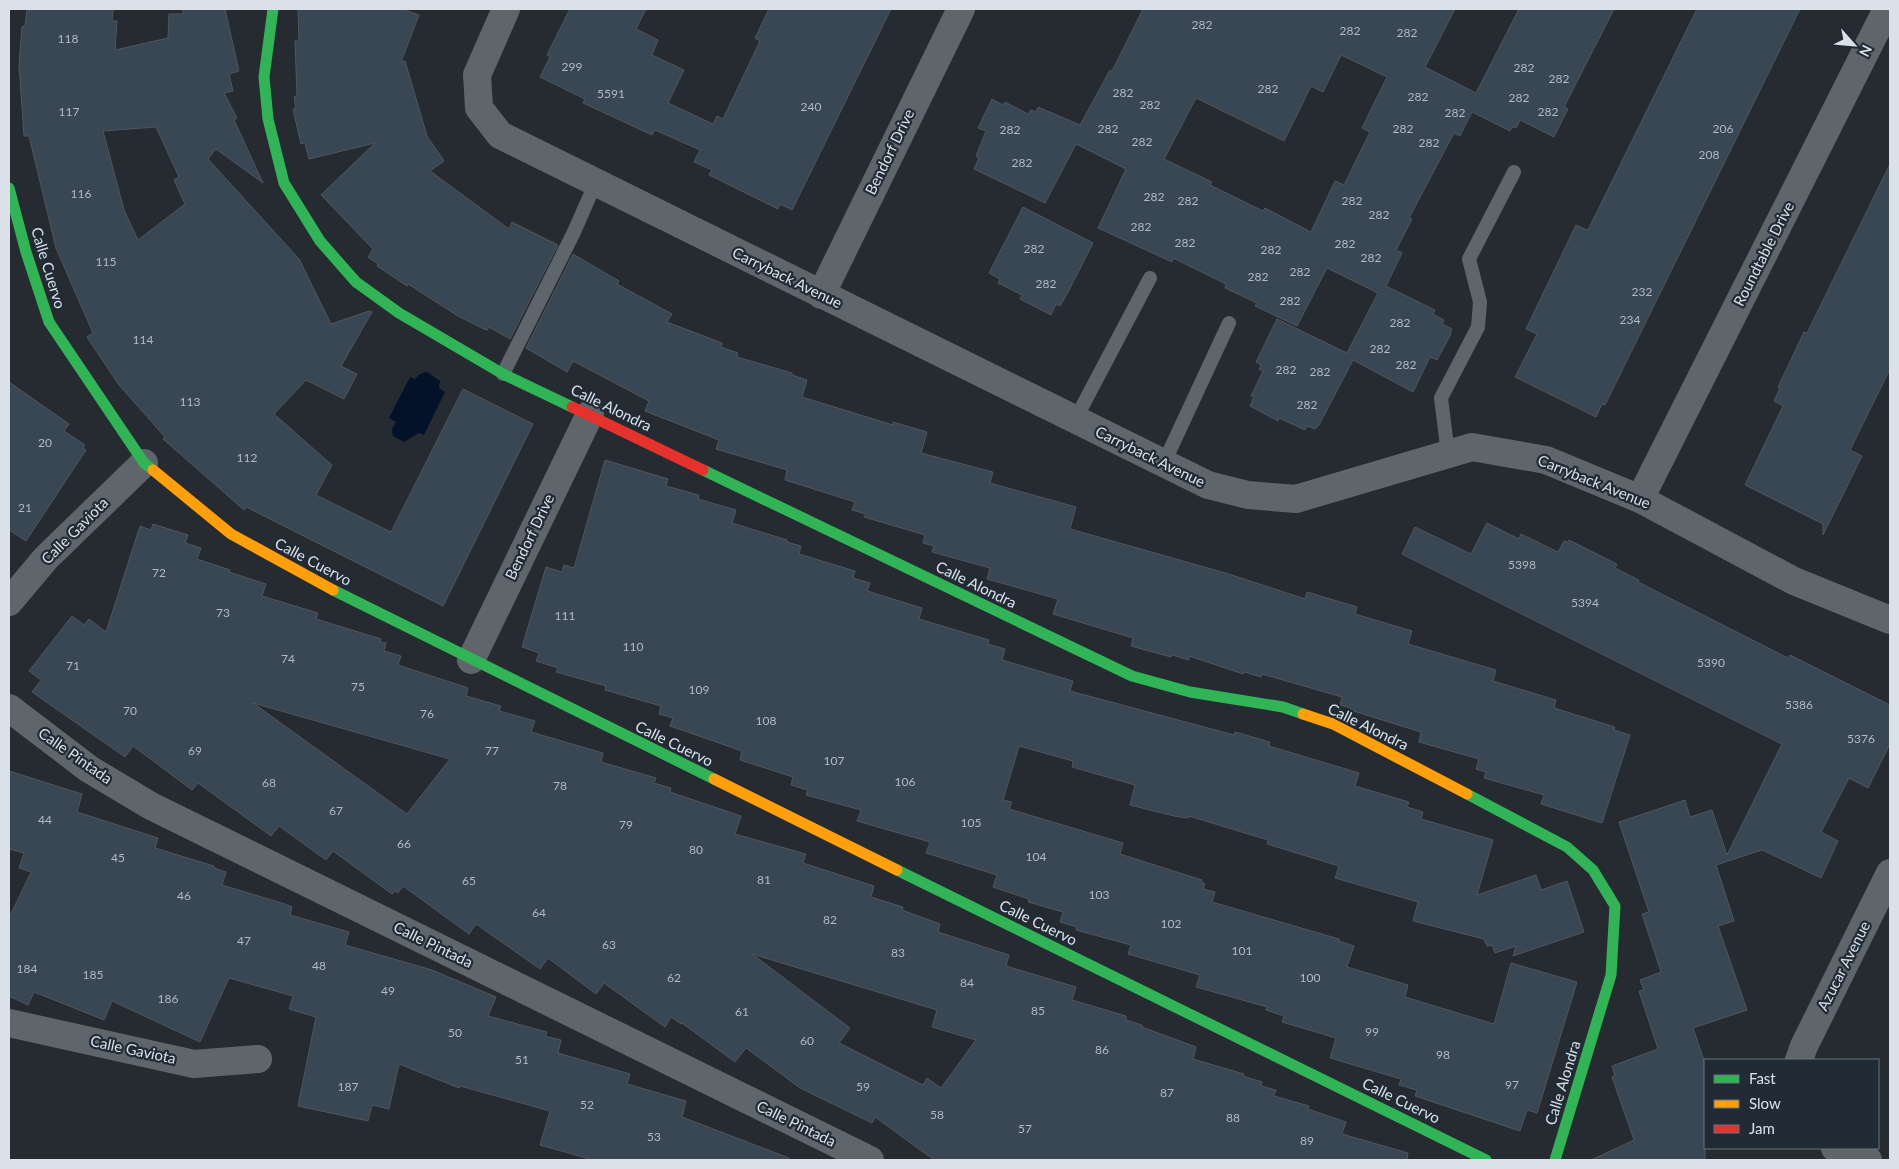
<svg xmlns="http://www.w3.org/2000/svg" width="1899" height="1169" font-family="Lato,sans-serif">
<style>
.water{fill:#031228}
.building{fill:#394653;stroke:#51565b;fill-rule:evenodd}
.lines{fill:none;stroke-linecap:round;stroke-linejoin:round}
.lane{stroke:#5e666c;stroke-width:14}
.street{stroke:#5e666c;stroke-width:28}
.fast{stroke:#30b455;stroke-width:11}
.slow{stroke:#ff9f0a;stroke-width:11}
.jam{stroke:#e5322d;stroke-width:11}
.labels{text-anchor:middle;stroke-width:4.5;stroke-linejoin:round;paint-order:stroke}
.number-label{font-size:12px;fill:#b2bac3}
.street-label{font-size:15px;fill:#dbe1e8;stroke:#212b36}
</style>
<rect width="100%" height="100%" fill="#262b31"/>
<path class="water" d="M427,372L440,381L439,388L445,392L424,435L419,433L404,442L393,436L392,429L396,422L389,418L410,377L415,379L420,374Z"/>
<path class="building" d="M27,9H113L112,21H117L115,50L168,38L169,14H183V9H225L239,71L229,74L233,91L224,93L237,118L234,120L263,183L216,149L208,159L299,259L331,324L369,311L372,312L341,366L357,374L344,399L306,380L274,414L332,465L316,495L391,532L463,389L533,424L443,606L246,507L244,510L163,439L165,437L119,385L87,337L93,333L56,248L29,136H24L19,65L22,26L25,27ZM156,127L179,177L174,180L185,204L138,240L124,210L103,131Z
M298,9H402L419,15L401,62L405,61L427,136L444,161L430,171L509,229L512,222L558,245L510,339L489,327L487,330L484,329L458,316L408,284L407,286L377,266L378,264L368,257L373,249L321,195L375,143L309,159L305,143L301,144L293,109H296L294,97L297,96L295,41H299Z
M570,9H646L636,29L658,40L652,55L684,70L668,103L713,124L717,116L723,119L760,41L755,38L769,9H891L792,210L780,204L778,209L709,175L712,170L694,162L700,150L655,130L652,135L583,103L585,99L540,77L550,57L547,55Z
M1143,9H1455L1425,67L1476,93L1519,9H1614L1564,107L1568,109L1554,137L1520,120L1516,128L1512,127L1510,131L1472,112L1460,136L1454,133L1409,218L1412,219L1396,250L1402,253L1386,286L1435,310L1433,314L1444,320L1442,324L1452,329L1450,333L1451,334L1437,360L1430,357L1413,392L1353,360L1319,425L1315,429L1307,426L1305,430L1279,418L1278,421L1250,406L1254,397L1251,396L1263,371L1259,369L1261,365L1256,362L1277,319L1347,353L1378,293L1327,268L1297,326L1255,306L1257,303L1225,288L1226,284L1173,258L1172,262L1098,228L1126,169L1076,144L1045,203L974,169L979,158L976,156L986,131L978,128L992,99L1003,105L1005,102L1028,114L1031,110L1036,112L1038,107L1080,125L1110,70L1112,71ZM1341,55L1387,77L1362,128L1370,132L1344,185L1335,181L1311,232L1265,208L1263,211L1210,185L1212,182L1164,159L1196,98L1284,141L1311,86L1323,92Z
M1697,9H1800L1605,405L1602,404L1596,417L1515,377L1537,334L1526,329L1576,225L1587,230L1589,228Z
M1890,164V369L1850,450L1862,456L1823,535V524L1745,485L1783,406L1774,401L1780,388L1778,387L1804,332L1807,333Z
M1023,207L1093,243L1067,294L1060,306L1056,304L1051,315L1020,299L1022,295L998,283L1000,279L989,273Z
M573,254L619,281L617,284L672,314L667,322L722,343L721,347L738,353L737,357L792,373V375L807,380L802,397L893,425V422L927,432L921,453L993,472L990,483L1076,507L1070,529L1229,574L1305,599L1307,592L1357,607L1355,614L1412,631L1408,644L1496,670L1493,681L1556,700L1554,708L1615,727L1614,730L1630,735L1602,823L1541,804L1544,795L1484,778L1486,772L1476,769L1479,759L1419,742L1421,732L1350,710L1351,708L1340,705L1342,697L1262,674L1261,677L1244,672L1243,674L1189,656V660L1172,655L1171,657L1131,646L1133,638L1053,614L1058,599L987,579L990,568L932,552L934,546L923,543L925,535L864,517L866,514L852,510L855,502L785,480L787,470L716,449L719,440L645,411L649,401L573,361L567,372L526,348Z
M9,382L69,424L64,431L85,445L83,448L86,450L26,541L9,530Z
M605,460L668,479L666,486L699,495L698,499L736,510L732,523L787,540V542L801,546L799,554L855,571L853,578L870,583L867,591L922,608L919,619L989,640L988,644L1005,649L1002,660L1073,681L1070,691L1234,735L1235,732L1270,742L1269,746L1359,773L1355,786L1409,802L1407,807L1423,812L1421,819L1493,840L1477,895L1536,875L1541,890L1567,881L1584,932L1513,956L1516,946L1495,953L1492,945L1487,946L1484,939L1413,921L1418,902L1335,878L1339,866L1267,844L1268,840L1189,816L1188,818L1174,816L1130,805L1135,785L1072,767L1073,761L1019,746L1003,800L1012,802L1009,809L1123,843L1120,854L1202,880L1201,882L1205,884L1203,889L1215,892L1212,902L1339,939V941L1354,946L1347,967L1408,985L1405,997L1494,1024L1511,963L1577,982L1537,1113L1527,1110L1520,1131L1415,1096L1417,1090L1399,1085L1401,1079L1330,1058L1336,1038L1282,1022L1284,1016L1266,1010L1267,1007L1196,987L1200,975L1128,954L1131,945L1076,930L1077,927L1060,922L1063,912L1028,902L1029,899L993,887L997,875L926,853L930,842L857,821L861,810L806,795L808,790L791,785L793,777L740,760L742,751L670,726L673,718L659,714L661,706L605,690L606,686L556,672L558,668L536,661L539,653L522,647L546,567L562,572L564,565L574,568Z
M1487,523L1519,539L1521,534L1558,552L1564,541L1568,542L1569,540L1617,564L1615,568L1639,580L1638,582L1788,658L1790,655L1890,705V744L1868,788L1849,778L1821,832L1838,841L1821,878L1762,850L1716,865L1734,921L1718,926L1747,1010L1693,1028L1705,1063V1160H1591L1634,1140L1612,1077L1615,1076L1612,1066L1658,1049L1639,991L1644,990L1640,980L1661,972L1642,914L1649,912L1619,822L1685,800L1690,817L1712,810L1727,855L1782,744L1402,554L1415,527L1471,554Z
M153,524L188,535L185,543L201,548L197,559L230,570L229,572L266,584L262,596L318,613L316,619L381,639L380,642L386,643L384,651L401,656L398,665L468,688L466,696L501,706L499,711L535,721L531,732L603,753L601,762L656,778L654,783L671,788L670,792L741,816L735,834L806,854L803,863L874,886L871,897L903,907L902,910L940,924L938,932L1009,955L1006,966L1076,987L1072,1000L1126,1016V1020L1142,1025V1027L1196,1047L1193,1059L1244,1074L1243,1076L1262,1082L1261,1086L1276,1090L1274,1096L1309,1106L1308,1109L1346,1122L1342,1134L1408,1153L1407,1160H934L875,1117L872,1123L800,1088L746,1048L735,1062L682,1023L681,1024L671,1017L665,1027L604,983L596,994L548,958L540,969L476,924L469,934L403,886L398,893L395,891L392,894L333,851L326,860L279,826L271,836L198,783L192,790L133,746L125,757L32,692L41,680L29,671L72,616L84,625L89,619L106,632L140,526L151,530ZM253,703L450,759L407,814ZM752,954L937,1010L932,1027L976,1040L941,1088L927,1078L923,1085L839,1043L850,1028Z
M9,771L82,794L77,812L158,838L155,848L214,866V868L226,872L222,885L285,904L292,907L290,915L349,932L345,945L432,970L496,997L488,1016L547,1032L545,1036L561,1040L558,1053L630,1074L627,1084L686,1101L682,1117L789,1158V1160H593L540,1145L550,1111L460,1086L459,1088L399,1064L389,1109L372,1105L368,1121L298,1106L316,1017L289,1009L293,996L229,978L200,1042L112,1001L104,1020L34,992L28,1005L9,996V918L31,872L19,868L24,853L9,849Z"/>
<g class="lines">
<path class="lane" d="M503,374L574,232L595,184
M1075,420L1150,278
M1448,454L1441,398L1478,327L1480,302L1469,259L1514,172
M1163,465L1229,323"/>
<path class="street" d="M506,9L477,75L479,108L500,135L1208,485L1248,495L1296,499L1472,447L1546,460L1640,499L1794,581L1890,620
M821,295L961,9
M1640,499L1887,9
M9,602L46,558L144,463
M471,660L590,414
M9,708L89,769L151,806L870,1160
M9,1023L194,1064L258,1059
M1799,1060L1804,1046L1890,873
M1835,1148L1868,1160"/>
<path class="fast" d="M273,9L264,77L268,119L284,183L320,241L356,282L399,313L503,374L572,407
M9,188L26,252L49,322L144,463L153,470
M703,470L1132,676L1190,692L1283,707L1303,714
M333,590L714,779
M1467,794L1567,847L1593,870L1615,906L1611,975L1555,1160
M897,870L1486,1160"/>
<path class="slow" d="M153,470L231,534L333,590
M1303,714L1333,724L1467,794
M714,779L897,870"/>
<path class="jam" d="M572,407L703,470"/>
</g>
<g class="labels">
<g class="number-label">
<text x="1202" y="29">282</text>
<text x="1350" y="35">282</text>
<text x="1407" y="37">282</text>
<text x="68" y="43">118</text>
<text x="572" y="71">299</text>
<text x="1524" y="72">282</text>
<text x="1559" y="83">282</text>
<text x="1268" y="93">282</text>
<text x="1123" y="97">282</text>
<text x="611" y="98">5591</text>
<text x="1418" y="101">282</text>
<text x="1519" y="102">282</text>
<text x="1150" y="109">282</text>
<text x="811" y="111">240</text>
<text x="69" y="116">117</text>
<text x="1548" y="116">282</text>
<text x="1455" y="117">282</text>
<text x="1108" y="133">282</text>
<text x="1403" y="133">282</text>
<text x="1723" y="133">206</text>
<text x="1010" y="134">282</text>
<text x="1142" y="146">282</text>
<text x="1429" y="147">282</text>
<text x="1709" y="159">208</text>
<text x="1022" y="167">282</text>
<text x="81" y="198">116</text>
<text x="1154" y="201">282</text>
<text x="1188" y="205">282</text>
<text x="1352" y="205">282</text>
<text x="1379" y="219">282</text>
<text x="1141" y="231">282</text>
<text x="1185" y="247">282</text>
<text x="1345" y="248">282</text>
<text x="1034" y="253">282</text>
<text x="1271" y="254">282</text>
<text x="1371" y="262">282</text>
<text x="106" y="266">115</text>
<text x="1300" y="276">282</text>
<text x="1258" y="281">282</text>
<text x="1046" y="288">282</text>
<text x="1642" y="296">232</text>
<text x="1290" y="305">282</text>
<text x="1630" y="324">234</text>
<text x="1400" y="327">282</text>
<text x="143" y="344">114</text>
<text x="1380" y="353">282</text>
<text x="1406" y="369">282</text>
<text x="1286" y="374">282</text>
<text x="1320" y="376">282</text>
<text x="190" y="406">113</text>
<text x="1307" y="409">282</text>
<text x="45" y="447">20</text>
<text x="247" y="462">112</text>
<text x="25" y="512">21</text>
<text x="1522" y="569">5398</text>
<text x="159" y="577">72</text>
<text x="1585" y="607">5394</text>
<text x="223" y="617">73</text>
<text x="565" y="620">111</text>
<text x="633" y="651">110</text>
<text x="288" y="663">74</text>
<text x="1711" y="667">5390</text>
<text x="73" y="670">71</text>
<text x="358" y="691">75</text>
<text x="699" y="694">109</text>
<text x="1799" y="709">5386</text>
<text x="130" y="715">70</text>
<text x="427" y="718">76</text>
<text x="766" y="725">108</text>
<text x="1861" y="743">5376</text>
<text x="195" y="755">69</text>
<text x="492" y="755">77</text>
<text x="834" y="765">107</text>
<text x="905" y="786">106</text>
<text x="269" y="787">68</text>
<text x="560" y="790">78</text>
<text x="336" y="815">67</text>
<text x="45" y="824">44</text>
<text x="971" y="827">105</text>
<text x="626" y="829">79</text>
<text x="404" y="848">66</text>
<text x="696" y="854">80</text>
<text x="1036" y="861">104</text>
<text x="118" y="862">45</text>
<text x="764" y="884">81</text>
<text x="469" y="885">65</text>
<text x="1099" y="899">103</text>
<text x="184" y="900">46</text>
<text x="539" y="917">64</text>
<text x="830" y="924">82</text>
<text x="1171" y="928">102</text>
<text x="244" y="945">47</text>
<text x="609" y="949">63</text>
<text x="1242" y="955">101</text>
<text x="898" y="957">83</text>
<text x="319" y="970">48</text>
<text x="27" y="973">184</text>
<text x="93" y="979">185</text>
<text x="674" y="982">62</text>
<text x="1310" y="982">100</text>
<text x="967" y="987">84</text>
<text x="388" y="995">49</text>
<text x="168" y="1003">186</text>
<text x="1038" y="1015">85</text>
<text x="742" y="1016">61</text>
<text x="1372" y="1036">99</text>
<text x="455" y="1037">50</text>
<text x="807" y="1045">60</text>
<text x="1102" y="1054">86</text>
<text x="1443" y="1059">98</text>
<text x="522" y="1064">51</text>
<text x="1512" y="1089">97</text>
<text x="348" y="1091">187</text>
<text x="863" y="1091">59</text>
<text x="1167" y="1097">87</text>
<text x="587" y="1109">52</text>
<text x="937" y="1119">58</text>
<text x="1233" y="1122">88</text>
<text x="1025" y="1133">57</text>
<text x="654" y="1141">53</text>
<text x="1307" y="1145">89</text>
</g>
<g class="street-label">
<text transform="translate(890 152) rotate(-64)" y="5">Bendorf Drive</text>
<text transform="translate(1764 254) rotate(-63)" y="5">Roundtable Drive</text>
<text transform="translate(48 268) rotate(73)" y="5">Calle Cuervo</text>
<text transform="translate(787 278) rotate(26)" y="5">Carryback Avenue</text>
<text transform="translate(611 408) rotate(26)" y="5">Calle Alondra</text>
<text transform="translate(1150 457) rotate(26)" y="5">Carryback Avenue</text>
<text transform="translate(1594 482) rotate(22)" y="5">Carryback Avenue</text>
<text transform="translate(75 531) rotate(-45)" y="5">Calle Gaviota</text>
<text transform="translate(530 537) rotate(-64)" y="5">Bendorf Drive</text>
<text transform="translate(313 562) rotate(28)" y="5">Calle Cuervo</text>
<text transform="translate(976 585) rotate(26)" y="5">Calle Alondra</text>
<text transform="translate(1368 727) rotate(26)" y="5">Calle Alondra</text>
<text transform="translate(674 744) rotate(26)" y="5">Calle Cuervo</text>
<text transform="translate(75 756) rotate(35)" y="5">Calle Pintada</text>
<text transform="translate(1038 923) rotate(26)" y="5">Calle Cuervo</text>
<text transform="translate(433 945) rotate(26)" y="5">Calle Pintada</text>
<text transform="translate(1844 966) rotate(-63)" y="5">Azucar Avenue</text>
<text transform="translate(133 1050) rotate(12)" y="5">Calle Gaviota</text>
<text transform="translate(1563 1083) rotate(-73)" y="5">Calle Alondra</text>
<text transform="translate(1401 1101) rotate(26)" y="5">Calle Cuervo</text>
<text transform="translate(796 1124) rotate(26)" y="5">Calle Pintada</text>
</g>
</g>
<rect width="1899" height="1169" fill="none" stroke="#dbe1e8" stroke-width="20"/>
<rect x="1704" y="1059" width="175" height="90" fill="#212b36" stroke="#6b747d"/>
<rect x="1714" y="1075" width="25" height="8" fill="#30b455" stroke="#6b747d"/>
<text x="1749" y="1084" font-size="15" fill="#dbe1e8">Fast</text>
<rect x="1714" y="1100" width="25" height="8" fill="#ff9f0a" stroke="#6b747d"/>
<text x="1749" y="1109" font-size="15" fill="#dbe1e8">Slow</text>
<rect x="1714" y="1125" width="25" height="8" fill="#e5322d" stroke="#6b747d"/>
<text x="1749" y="1134" font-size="15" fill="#dbe1e8">Jam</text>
<g transform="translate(1854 45) rotate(117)" stroke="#212b36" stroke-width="4" paint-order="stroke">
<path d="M0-4L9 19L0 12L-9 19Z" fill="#dbe1e8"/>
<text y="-8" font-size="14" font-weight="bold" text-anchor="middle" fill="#dbe1e8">N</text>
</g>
</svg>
